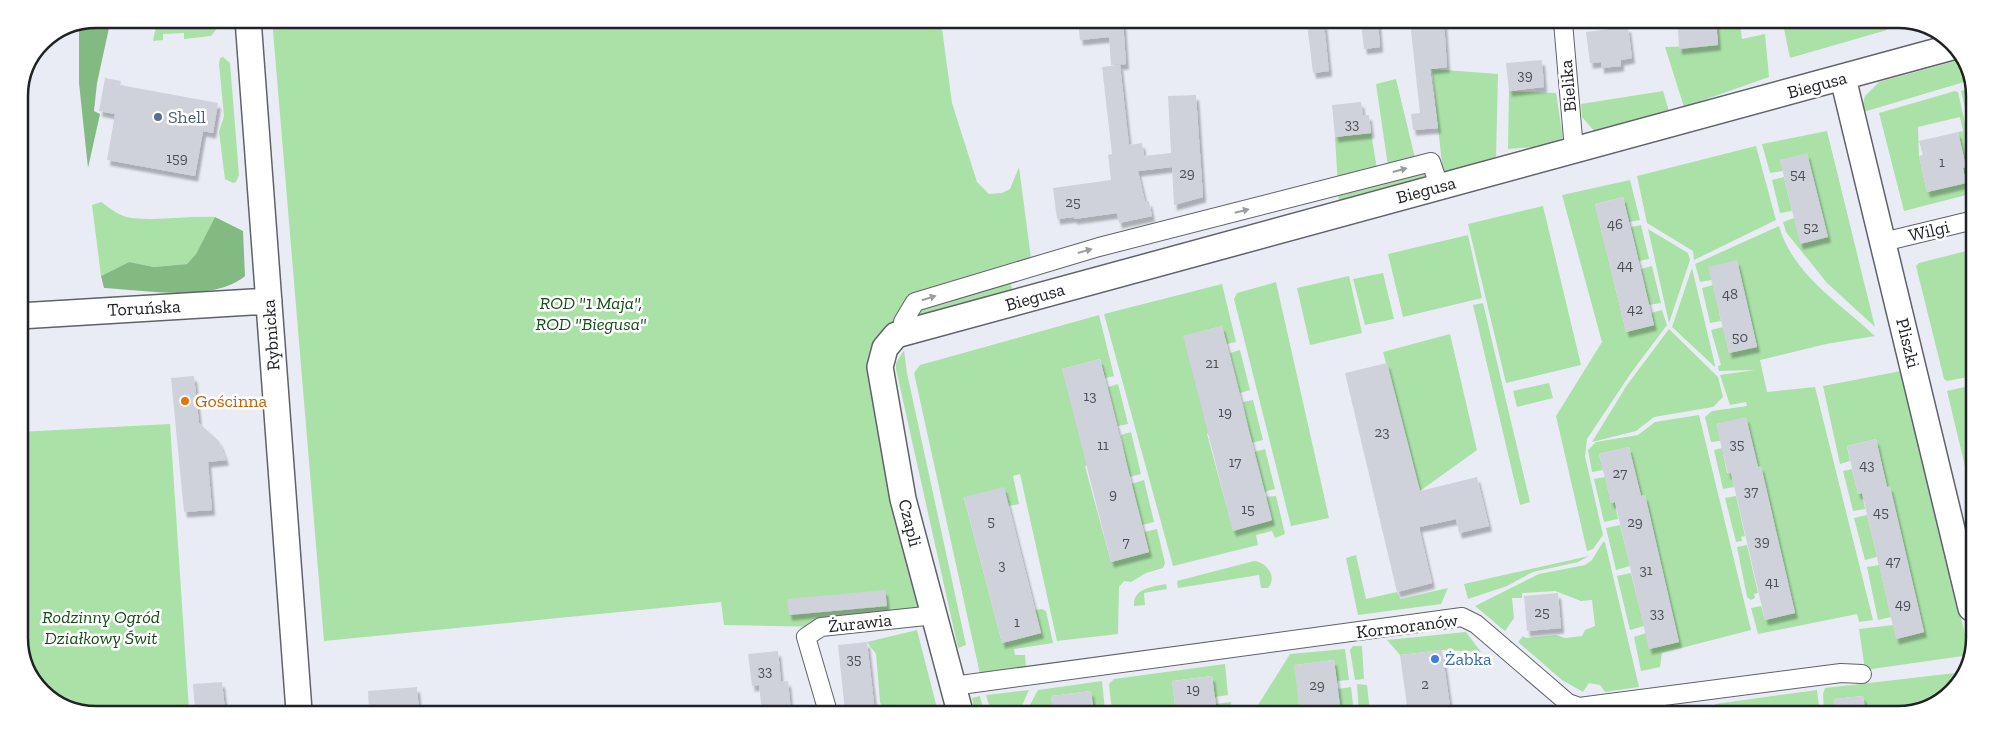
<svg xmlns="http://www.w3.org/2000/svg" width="1994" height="733" font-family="'Zilla Slab',serif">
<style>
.green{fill:#aae1a7;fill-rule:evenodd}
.forest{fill:#83ba81}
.building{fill:#d0d2db;filter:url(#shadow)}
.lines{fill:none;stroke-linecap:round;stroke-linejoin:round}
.street-casing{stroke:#60626a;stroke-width:20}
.secondary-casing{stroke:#60626a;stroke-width:28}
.street{stroke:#fff;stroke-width:18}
.secondary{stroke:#fff;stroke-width:25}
.oneway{fill:#9b9c9d}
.service-dot{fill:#5c6f8a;stroke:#fff;stroke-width:2}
.food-dot{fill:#e8710a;stroke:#fff;stroke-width:2}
.shop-dot{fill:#3f7fe0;stroke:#fff;stroke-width:2}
.labels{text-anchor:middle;stroke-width:5;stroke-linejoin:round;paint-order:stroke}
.number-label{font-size:15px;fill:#4d4e52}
.street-label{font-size:18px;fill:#212225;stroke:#fff}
.service-label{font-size:18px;fill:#4e5e75;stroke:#fff;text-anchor:start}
.park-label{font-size:18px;font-style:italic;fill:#134c15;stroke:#fff}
.food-label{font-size:18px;fill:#c56008;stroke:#fff;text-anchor:start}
.shop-label{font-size:18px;fill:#366cbe;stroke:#fff;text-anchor:start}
.rim{fill:none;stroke:#212225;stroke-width:2.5}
</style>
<defs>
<filter id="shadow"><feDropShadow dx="3" dy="5.5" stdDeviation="1" flood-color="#0004"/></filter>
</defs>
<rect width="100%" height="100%" fill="#eaecf5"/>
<path class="green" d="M142,19H225L211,36L184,39V33L163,34V40L153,41L156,25L145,23L146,19Z
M272,19L941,21L952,103L977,182L989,194L1002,193L1010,189L1019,167L1032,266L1007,274L1017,302L885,348L935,615L821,627L724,625L721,602L324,641Z
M1717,22H1740L1742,39L1765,34L1769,77L1684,107L1665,47L1702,46L1718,43Z
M1789,23H1886L1887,30L1790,58L1783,24Z
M223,57L230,63L239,175L236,182L233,183L225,179L219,132L224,116L219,64L220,58Z
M1963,59L1971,80L1860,113L1865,96L1879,82Z
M1432,69L1498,74L1496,159L1443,174Z
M1396,79L1415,158L1431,162L1435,176L1339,204L1335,137L1371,133L1378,175L1389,173L1376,84Z
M1974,87L1975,90V151L1961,91Z
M1509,91L1556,93L1563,138L1547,146L1508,149Z
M1663,91L1669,111L1595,132L1582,117L1581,104Z
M1955,91L1958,92L1973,159H1968L1969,164H1973L1974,193L1904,211L1879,113ZM1960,117L1963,131L1958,132L1966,167L1963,168L1966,183L1927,192L1919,156L1918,127Z
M1827,131L1875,327L1827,283L1786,232L1783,222L1794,218L1828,237L1807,154L1780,160L1783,171L1770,173L1762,144Z
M1756,146L1776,220L1694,260L1693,251L1647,223L1637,176Z
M1784,177L1792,211L1780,213L1772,180Z
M1630,180L1640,220L1629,222L1623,197L1595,204L1626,332L1654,325L1651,313L1662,310L1667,325L1631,373L1587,439L1585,456L1603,535L1593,549L1587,551L1556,416L1602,342L1562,195Z
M101,202C110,208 120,217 132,218C158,221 187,216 215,217L196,254L187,264L154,267L129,262L101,276L92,205Z
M1543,206L1581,365L1506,383L1468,224Z
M1641,225L1649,259L1639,261L1631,227Z
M1779,226C1793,275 1840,303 1875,336L1826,344L1760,360L1767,392L1815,387L1873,620L1859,622L1857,614L1758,634L1751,608L1761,606L1765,620L1795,613L1761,467H1758L1746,418L1717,424L1720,441L1711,442L1705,417L1712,411L1747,406L1746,402L1730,405L1720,375L1755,370L1719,371L1718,366L1721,365L1711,330L1723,327L1729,353L1757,346L1737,261L1712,280L1700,282L1695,264Z
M1648,229L1688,253L1690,260L1669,323Z
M1468,235L1482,298L1403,317L1388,254Z
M1974,249V253L1971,254L1974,265L1973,376L1947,381L1944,379L1916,266L1919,263Z
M1652,266L1661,303L1649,305L1641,269Z
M1692,268L1715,365V367L1672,327Z
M1383,273L1394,319L1365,325L1353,279Z
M1349,276L1362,333L1310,345L1297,288Z
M1276,282L1329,518L1291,526L1234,299L1237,293Z
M1222,284L1236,342L1227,344L1222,326L1184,336L1209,433L1207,434L1233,530L1271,521L1265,497L1276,496L1285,534L1275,538L1272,531L1256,535L1258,545L1173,566L1104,314Z
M1713,285L1721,321L1710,323L1702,288Z
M1483,303L1530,502L1520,505L1473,305Z
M1099,315L1114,376L1105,378L1100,359L1062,369L1088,465L1085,466L1111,562L1149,552L1144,532L1157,529L1165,563L1163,568L1146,573L1131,582L1124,581L1119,587L1118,634L1057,641L1020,474L1013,476L1019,504L1008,506L964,498L1002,643L1041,633L1035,610L1042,609L1046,611L1053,643L1014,649L1015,655H1025L1026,667L980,674L914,373L920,365Z
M1669,329L1718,377L1723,397L1713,407L1654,417L1636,431L1592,442L1627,385Z
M1450,334L1477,450L1420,491L1383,352Z
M904,350L907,373L966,645L958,648L896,369V363Z
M1240,350L1250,390L1240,393L1230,353Z
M1901,371L1970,655L1865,670L1859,629L1893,625L1897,639L1924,632L1890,487H1887L1876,439L1847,446L1850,461L1840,464L1823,386Z
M1549,383L1553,398L1517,407L1513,391Z
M1118,384L1128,424L1118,426L1108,387Z
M1973,385L1972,496L1947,391Z
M1253,400L1263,440L1251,443L1243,402Z
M1699,415L1751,630L1662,653L1660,667L1641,671L1634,637L1646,633L1649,649L1679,642L1645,495L1641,496L1629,447L1599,454L1603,470L1592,472L1588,450L1596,442L1638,435L1655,422Z
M170,424L189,710H70L35,685L19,643V432Z
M1131,432L1141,474L1129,477L1121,435Z
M1722,448L1727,473H1731L1734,487L1723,489L1714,450Z
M1265,449L1275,489L1264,492L1254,452Z
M1852,469L1858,494L1862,493L1865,509L1853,511L1843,471Z
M1605,477L1611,503L1615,502L1618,519L1604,522L1594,479Z
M1144,480L1154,522L1142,525L1131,484Z
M1736,496L1745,536L1741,537L1742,541L1736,542L1725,498Z
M1867,515L1877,557L1865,560L1854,518Z
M1620,525L1630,566L1616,570L1606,528Z
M1603,542H1605L1639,687L1605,692L1600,685L1589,683L1583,692L1562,680L1518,642L1523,636L1526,638L1556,635L1565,638L1582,636L1585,630L1595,626L1592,600L1581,601L1555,591L1522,593V598H1512L1514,618L1505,631L1475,606L1539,574L1585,565L1592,560Z
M1747,545L1758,593L1754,594L1755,598L1751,600L1747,597L1737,547Z
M1356,555L1366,599L1397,592L1400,599L1448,588L1441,604L1358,615L1346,558Z
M1589,556L1578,562L1533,572L1507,586L1468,599L1464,584Z
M1254,561C1266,562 1278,576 1268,588H1261L1259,575L1178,588L1177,581Z
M1879,565L1891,617L1878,620L1867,567Z
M1631,573L1644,626L1630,630L1617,576Z
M1166,584L1167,589L1144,593L1145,605L1134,606C1133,588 1152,587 1166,584Z
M917,630L938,712H884L880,702L876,654L867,642Z
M1466,632L1481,652L1442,650L1400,655L1387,640Z
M1353,646H1362L1364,679L1355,680L1350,650Z
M1345,649L1349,680L1337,681L1334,660L1295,665L1300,713H1253L1290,654Z
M1225,664L1228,695L1215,697L1212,676L1172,681L1176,713L1112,712L1109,684L1114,679Z
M1964,672L1941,701L1899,714H1866L1863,696L1834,699L1836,714L1824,713L1823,694L1825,688Z
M1102,681L1105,710L1093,711L1091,691L1051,696L1053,712H1026L1038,690Z
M1357,684L1367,685L1370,713H1359Z
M1351,687L1354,713H1341L1338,689Z
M1029,690L1019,712H991L986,695Z
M1817,690L1820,714H1746L1745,711L1716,714L1715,704Z
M980,696L984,712H975L972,698Z
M1231,702L1232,713H1217L1216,704Z
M1697,706L1698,714H1646Z"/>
<path class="forest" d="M95,19H111L97,83L94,111L100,114L88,168L79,83V25Z
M215,217L243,231L245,276C213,303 144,290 104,288L101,276L129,262L154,267L187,264L196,254Z"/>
<path class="building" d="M1078,21H1123L1126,64L1111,65L1109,37L1080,40Z
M1361,22H1378L1380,47L1364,49Z
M1410,22H1444L1447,67L1430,69L1438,128L1413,130L1411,114L1420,113Z
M1683,22H1716L1718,45L1679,49L1678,29H1684Z
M1324,23L1329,71L1313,73L1307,24Z
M1628,27L1632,58L1621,60V66L1601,68V62L1590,63L1586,32Z
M1542,60L1544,87L1509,91L1506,63Z
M1120,65L1129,145L1142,143L1144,156L1171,153L1168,96L1196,95L1203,197L1174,205L1172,167L1138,171L1145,202L1149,201L1152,216L1119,223L1117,213L1074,219V217L1057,219L1053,188L1111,180L1108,155L1112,154L1102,67Z
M105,78L121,81L120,85L218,103L213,133L203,131L195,176L107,160L115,114L99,111Z
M1361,102L1363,115H1369L1371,133L1335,137L1332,105Z
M1958,132L1966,167L1963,168L1966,183L1927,192L1919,156L1923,155L1919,141Z
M1807,153L1828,237L1800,244L1780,160Z
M1623,197L1654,325L1626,332L1595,204Z
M1737,260L1757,347L1729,353L1708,267Z
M1222,326L1272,520L1233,531L1183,336Z
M1100,359L1149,552L1111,562L1062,369Z
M1387,363L1420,491L1477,477L1489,526L1459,533L1456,519L1419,527L1432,583L1397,592L1345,373Z
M194,376L199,423L219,441L226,460L208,462L212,510L184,512L171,378Z
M1746,417L1758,467L1761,466L1795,613L1765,620L1731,473L1728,474L1716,424Z
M1876,439L1887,487L1890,486L1924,632L1896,639L1862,493L1858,494L1847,446Z
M1629,447L1641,496L1645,495L1679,642L1649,649L1615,502L1611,503L1599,454Z
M1004,487L1041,633L1002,643L964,497Z
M885,590L887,606L789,615L787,599Z
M1558,593L1561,628L1527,631L1524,596Z
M867,642L875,712H860L859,709L845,711L838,645Z
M1442,650L1451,713H1408L1400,655Z
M778,651L781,682L788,681L791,712H762L759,685L752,686L748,654Z
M1334,660L1341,713H1300L1294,665Z
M1212,676L1217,713H1176L1172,681Z
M222,682L225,710H195L193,684Z
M417,687L419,711H369L368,691Z
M1091,691L1094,712H1053L1051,696Z
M1863,696L1866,714H1836L1834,699Z"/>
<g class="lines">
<defs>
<path id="street" d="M1563,22L1574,150
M1883,242L1974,220
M905,332L903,322L915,302L1099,247L1431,162L1439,186
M953,686L1462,617L1476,624L1568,703L1579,707L1841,673L1862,674
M828,712L806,637L821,627L935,615"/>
<path id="secondary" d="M248,19L299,711
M1843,78L1971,608
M19,316L269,301
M960,712L903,499L880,367L885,348L896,335L1956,46"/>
</defs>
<use href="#street" class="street-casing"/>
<use href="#secondary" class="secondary-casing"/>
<use href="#street" class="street"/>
<use href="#secondary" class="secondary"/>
</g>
<defs><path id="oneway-solid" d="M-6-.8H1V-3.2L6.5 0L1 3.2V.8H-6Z" transform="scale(1.25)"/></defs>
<g class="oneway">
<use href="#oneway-solid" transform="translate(1400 170) rotate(-15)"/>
<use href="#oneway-solid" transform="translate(1242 211) rotate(-14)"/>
<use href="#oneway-solid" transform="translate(1085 251) rotate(-16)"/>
<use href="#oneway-solid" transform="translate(929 298) rotate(-17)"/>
</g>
<circle class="service-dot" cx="158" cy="117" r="5"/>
<circle class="food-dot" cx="185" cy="401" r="5"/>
<circle class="shop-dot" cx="1435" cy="659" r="5"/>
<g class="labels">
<g class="number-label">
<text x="1525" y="80">39</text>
<text x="1352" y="129">33</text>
<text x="177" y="163">159</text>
<text x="1942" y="167">1</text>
<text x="1187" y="178">29</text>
<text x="1798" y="179">54</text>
<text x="1073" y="207">25</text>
<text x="1615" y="229">46</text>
<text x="1811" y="232">52</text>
<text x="1625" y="270">44</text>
<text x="1730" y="299">48</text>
<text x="1635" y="314">42</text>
<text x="1740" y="342">50</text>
<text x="1212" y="368">21</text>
<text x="1090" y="401">13</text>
<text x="1225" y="417">19</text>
<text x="1382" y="437">23</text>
<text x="1737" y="449">35</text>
<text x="1103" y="450">11</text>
<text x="1235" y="467">17</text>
<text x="1867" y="470">43</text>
<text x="1620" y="478">27</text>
<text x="1751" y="496">37</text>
<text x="1113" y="499">9</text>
<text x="1248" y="514">15</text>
<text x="1881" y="517">45</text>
<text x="991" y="526">5</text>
<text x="1635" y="527">29</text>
<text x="1762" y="546">39</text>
<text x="1126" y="547">7</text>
<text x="1893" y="566">47</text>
<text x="1002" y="570">3</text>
<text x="1646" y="575">31</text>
<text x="1772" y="587">41</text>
<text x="1903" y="609">49</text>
<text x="1542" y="617">25</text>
<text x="1657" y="618">33</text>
<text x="1017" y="627">1</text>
<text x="854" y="664">35</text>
<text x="765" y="676">33</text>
<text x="1425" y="689">2</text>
<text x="1317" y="690">29</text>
<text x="1193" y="694">19</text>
</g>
<g class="street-label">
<text transform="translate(1817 85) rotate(-15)" y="6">Biegusa</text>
<text transform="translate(1568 86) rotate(-95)" y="6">Bielika</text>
<text transform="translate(1426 190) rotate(-15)" y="6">Biegusa</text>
<text transform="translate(1929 231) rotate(-13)" y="6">Wilgi</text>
<text transform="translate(1035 297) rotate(-16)" y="6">Biegusa</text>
<text transform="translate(144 308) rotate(-3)" y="6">Toruńska</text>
<text transform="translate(271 335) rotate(-94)" y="6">Rybnicka</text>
<text transform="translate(1908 343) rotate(76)" y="6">Pliszki</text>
<text transform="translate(910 523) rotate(76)" y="6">Czapli</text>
<text transform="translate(860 623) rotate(-6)" y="6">Żurawia</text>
<text transform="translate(1407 626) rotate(-7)" y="6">Kormoranów</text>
</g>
<g class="service-label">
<text x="168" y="123">Shell</text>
</g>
<g class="park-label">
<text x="591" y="309">ROD "1 Maja",<tspan x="591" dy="21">ROD "Biegusa"</tspan></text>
<text x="101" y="623">Rodzinny Ogród<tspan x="101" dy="21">Działkowy Świt</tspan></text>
</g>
<g class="food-label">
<text x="195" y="407">Gościnna</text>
</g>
<g class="shop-label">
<text x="1445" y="665">Żabka</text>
</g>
</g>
<path d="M0 0H1994V733H0ZM96 28H1898A68 68 0 0 1 1966 96V638A68 68 0 0 1 1898 706H96A68 68 0 0 1 28 638V96A68 68 0 0 1 96 28Z" fill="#fff" fill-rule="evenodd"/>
<path class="rim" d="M96 28H1898A68 68 0 0 1 1966 96V638A68 68 0 0 1 1898 706H96A68 68 0 0 1 28 638V96A68 68 0 0 1 96 28Z"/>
</svg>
